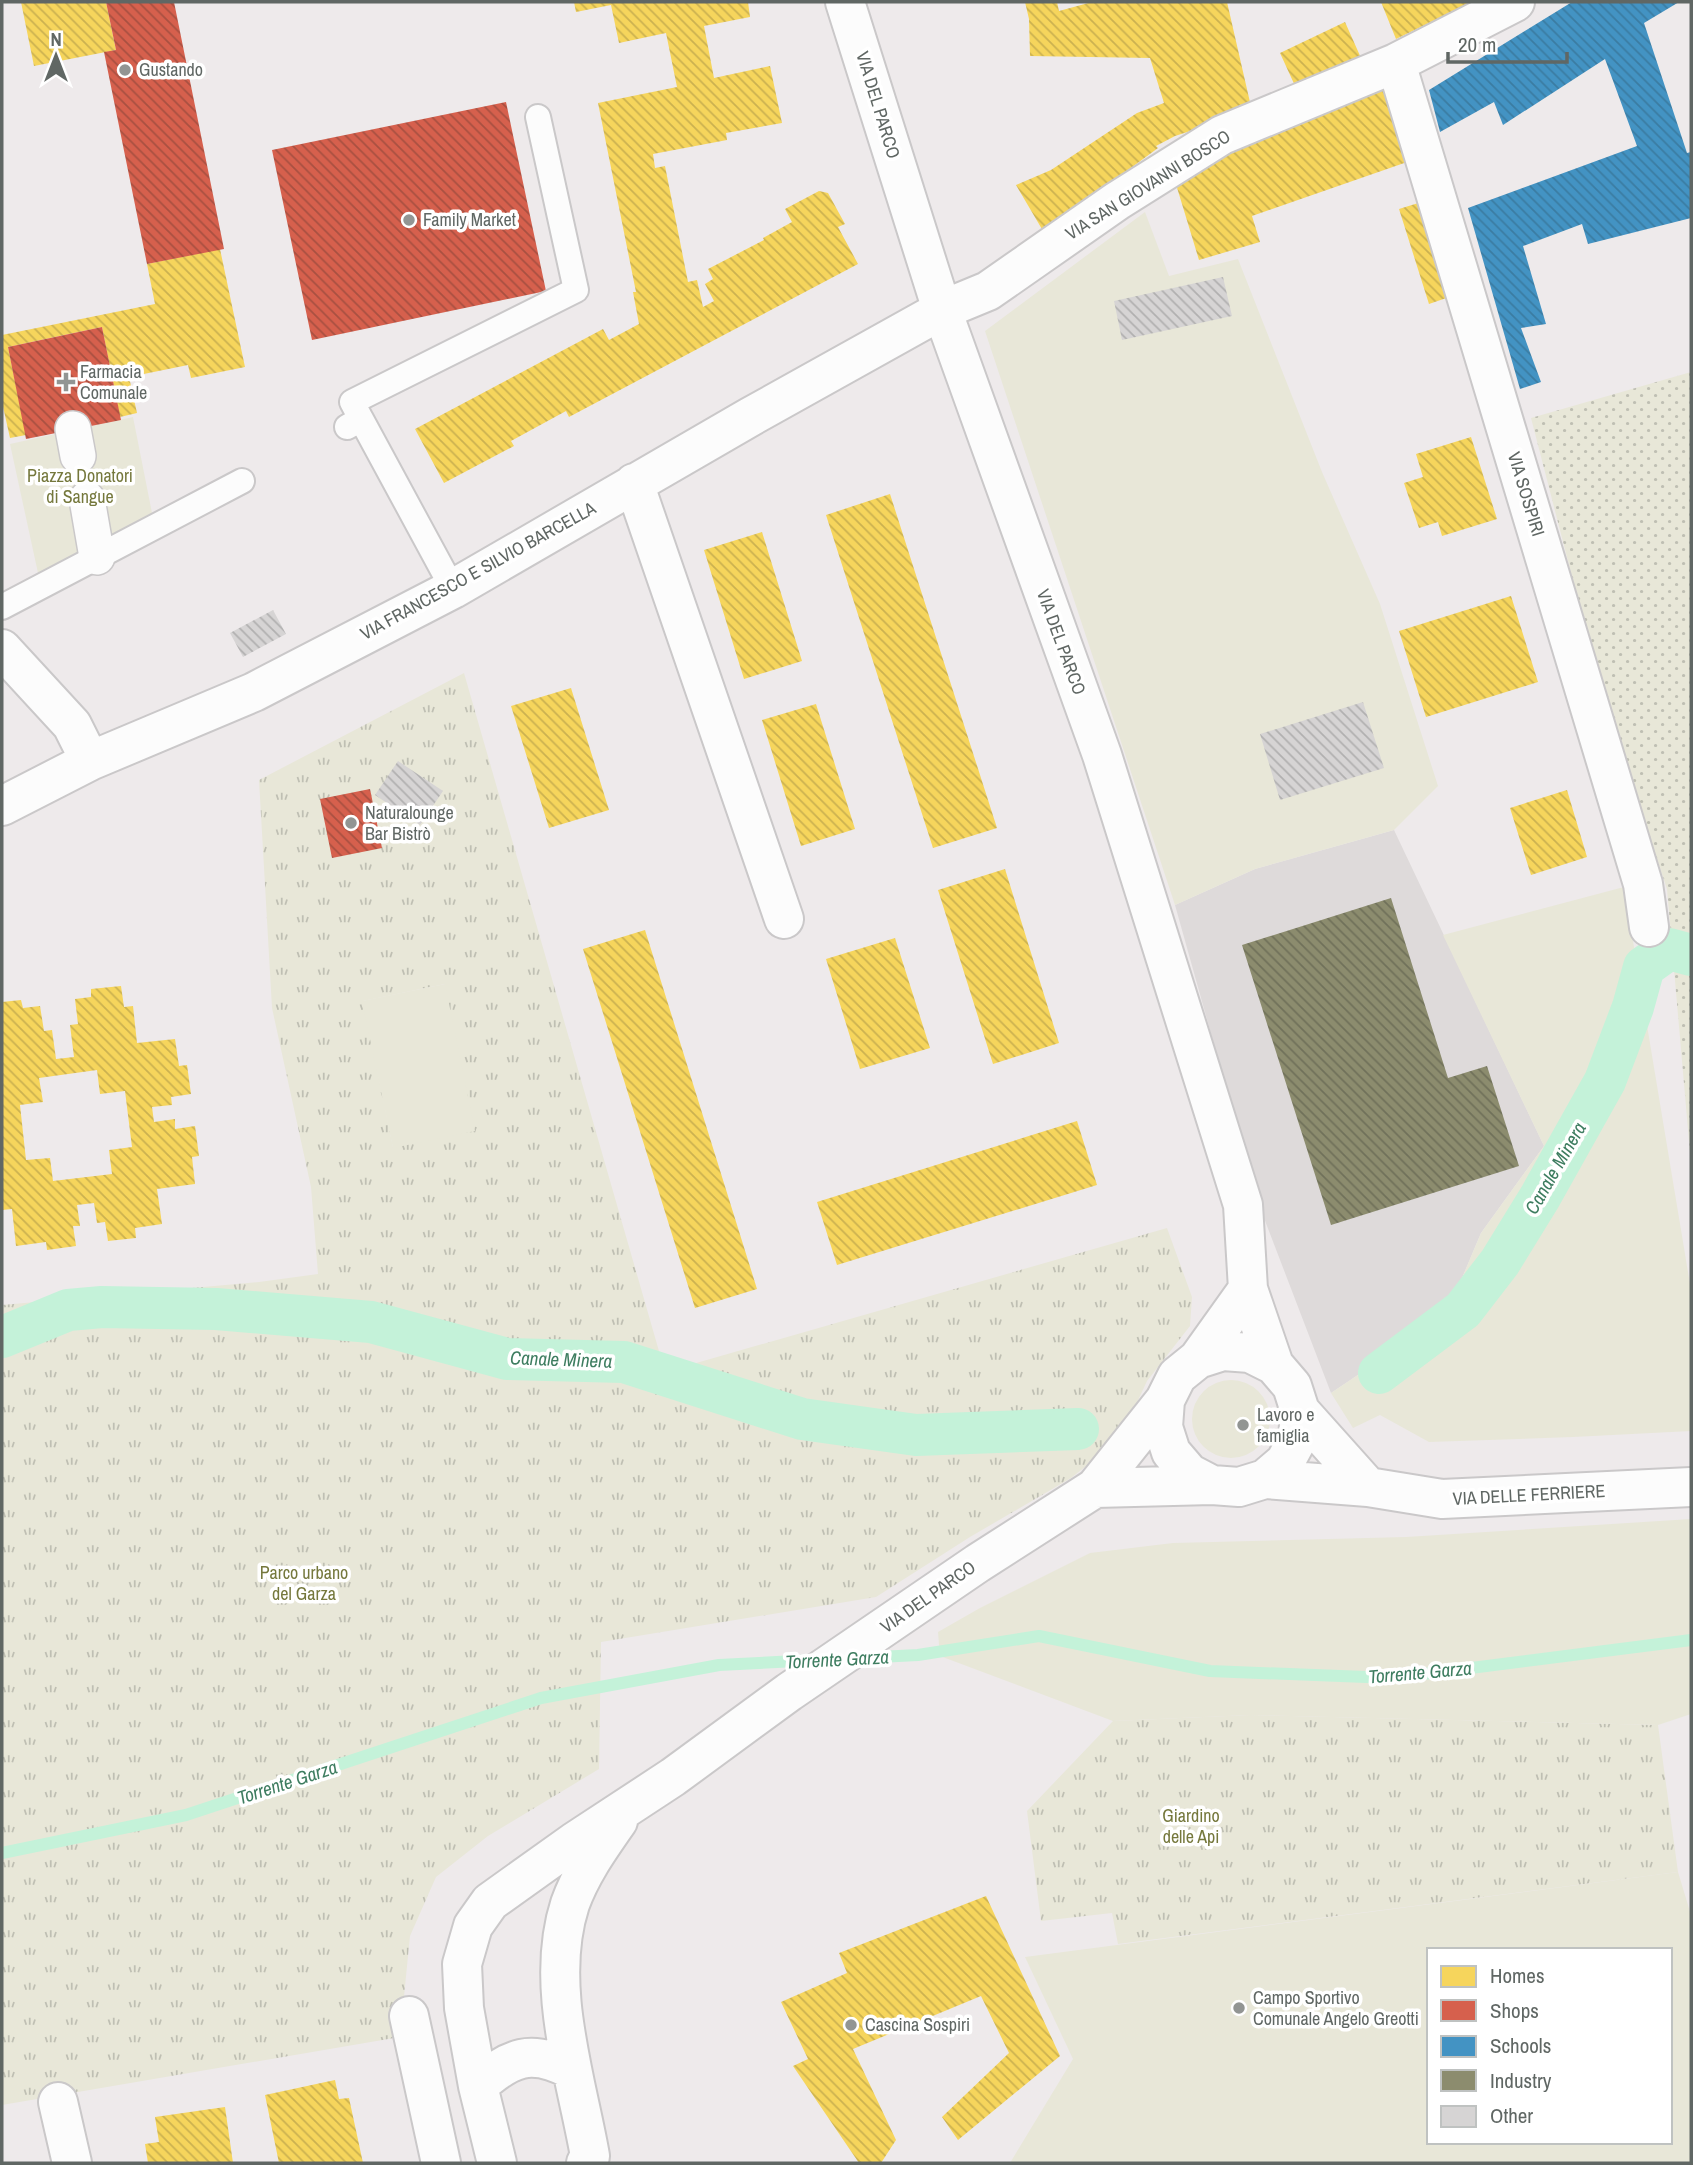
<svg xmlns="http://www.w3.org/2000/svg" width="1693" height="2165" font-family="'Archivo Narrow',sans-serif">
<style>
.industrial{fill:#dedada}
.grass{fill:url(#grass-dots)}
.park{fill:url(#park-tufts);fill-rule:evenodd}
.garden{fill:#e8e7d8;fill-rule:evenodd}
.homes{fill:url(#homes-back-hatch);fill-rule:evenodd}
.shops{fill:url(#shops-back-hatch)}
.schools{fill:url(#schools-back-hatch)}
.industry{fill:url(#industry-back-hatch)}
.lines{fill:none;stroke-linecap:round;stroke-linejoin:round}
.stream{stroke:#c4f2d9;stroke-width:12}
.canal{stroke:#c4f2d9;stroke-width:42}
.building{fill:url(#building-back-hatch)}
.service-casing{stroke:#cac8c9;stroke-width:28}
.pedestrian-casing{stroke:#cac8c9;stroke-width:38}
.minor-casing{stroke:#cac8c9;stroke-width:42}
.service{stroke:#fcfcfc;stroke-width:24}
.pedestrian{stroke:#fcfcfc;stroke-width:35}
.minor{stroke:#fcfcfc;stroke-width:38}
.poi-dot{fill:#929593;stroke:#fff;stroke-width:2.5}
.labels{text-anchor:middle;stroke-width:7;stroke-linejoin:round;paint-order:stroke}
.poi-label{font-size:18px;fill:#606764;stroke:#fff;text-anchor:start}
.street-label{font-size:18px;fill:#606764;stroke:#fff}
.park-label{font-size:18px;fill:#75783c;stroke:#fff}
.water-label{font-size:19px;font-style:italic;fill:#3e7d60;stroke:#fff}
</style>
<defs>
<pattern id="grass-dots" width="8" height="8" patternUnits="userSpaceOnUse" patternTransform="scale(1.75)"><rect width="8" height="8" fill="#e8e7d8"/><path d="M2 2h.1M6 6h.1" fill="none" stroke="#bfbfb3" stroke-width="1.8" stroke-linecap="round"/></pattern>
<pattern id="park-tufts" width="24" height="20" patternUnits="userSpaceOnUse" patternTransform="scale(1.75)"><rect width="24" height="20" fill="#e8e7d8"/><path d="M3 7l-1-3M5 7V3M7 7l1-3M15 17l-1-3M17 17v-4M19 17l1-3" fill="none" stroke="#bfbfb3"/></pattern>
<pattern id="homes-back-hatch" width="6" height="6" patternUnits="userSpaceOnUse" patternTransform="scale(1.75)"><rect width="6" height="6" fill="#f6d55c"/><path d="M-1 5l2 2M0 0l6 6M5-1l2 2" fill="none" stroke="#cbb150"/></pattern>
<pattern id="shops-back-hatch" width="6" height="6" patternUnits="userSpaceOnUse" patternTransform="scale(1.75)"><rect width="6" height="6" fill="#d6604d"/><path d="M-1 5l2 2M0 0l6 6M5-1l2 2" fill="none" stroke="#a85041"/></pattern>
<pattern id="schools-back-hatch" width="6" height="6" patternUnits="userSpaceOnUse" patternTransform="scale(1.75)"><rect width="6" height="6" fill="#4393c3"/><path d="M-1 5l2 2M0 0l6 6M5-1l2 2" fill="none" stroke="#3b7ca2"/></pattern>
<pattern id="industry-back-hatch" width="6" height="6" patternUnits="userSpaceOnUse" patternTransform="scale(1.75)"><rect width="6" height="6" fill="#8c8c6e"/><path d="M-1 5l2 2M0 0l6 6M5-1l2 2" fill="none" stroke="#70715a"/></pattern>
<pattern id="building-back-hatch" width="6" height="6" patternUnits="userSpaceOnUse" patternTransform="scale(1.75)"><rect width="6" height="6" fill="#d6d4d4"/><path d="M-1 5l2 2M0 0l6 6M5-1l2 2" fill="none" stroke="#b1b0b0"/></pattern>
</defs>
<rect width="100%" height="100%" fill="#eeeaeb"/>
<path class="industrial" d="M1394,830L1544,1146L1481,1233L1446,1316L1331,1393L1259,1205L1175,905L1255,869Z"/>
<path class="grass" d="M1691,372V1164L1667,889L1606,708L1531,418Z"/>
<path class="park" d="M464,673L665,1372L1167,1228L1192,1297L1190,1326L1147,1381L1120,1439L1071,1478L970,1537L876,1597L601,1642L599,1769L488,1836L436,1877L410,1936L400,2037L2,2105V1305L259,1282L318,1274L311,1187L272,1008L259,780ZM445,984L393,1147L363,1001Z
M1250,1715L1658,1725L1678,1872L1118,1944L1112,1913L1041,1921L1027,1811L1113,1721Z"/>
<path class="garden" d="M1145,212L1169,276L1238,259L1322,472L1380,604L1438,786L1394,830L1255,869L1175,905L985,331Z
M133,417L152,513L38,573L10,444Z
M1624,887L1691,1290V1431L1573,1437L1429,1442L1380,1415L1353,1428L1331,1393L1446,1316L1481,1233L1544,1146L1443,935Z
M445,984L475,1131L393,1148L362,1001Z
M1192 1419a39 39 0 1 1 78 0a39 39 0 1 1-78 0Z
M1691,1519V1714L1658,1725L1250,1715L1113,1721L940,1656L938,1632L980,1608L1090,1553L1173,1543L1406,1537Z
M1678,1872L1691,1915V2163H1010L1073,2059L1025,1957ZM1429,1950H1670V2142H1429Z"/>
<path class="homes" d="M21,2H106L116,50L34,66Z
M574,2H748L750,17L704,26L714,78L770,66L782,123L726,133L727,140L653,154L655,168L665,166L688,282L697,280L703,307L714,301L705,284L713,279L708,269L764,240L763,238L792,222L785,209L819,191L828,193L845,224L838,227L858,264L569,417L566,411L511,441L514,446L444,483L415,429L603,329L609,340L639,324L633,292H636L598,103L677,87L666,33L619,43L611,5L576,12Z
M1025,2H1057L1059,11L1092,2H1227L1252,111L1175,136L1156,146L1158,148L1105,187L1046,236L1016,185L1051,170L1137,113L1164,103L1150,58L1030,56L1029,19Z
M1381,2H1473L1396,39Z
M1345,22L1361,58L1296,88L1280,53Z
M1388,88L1410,161L1252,216L1260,242L1199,260L1175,181L1232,149L1339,104Z
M1428,200L1458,294L1429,304L1399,209Z
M220,249L245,367L191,378L188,365L129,377L137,413L120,417L102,327L8,347L26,435L10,438L2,402V335L155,304L147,264Z
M1471,437L1497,519L1442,536L1438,522L1419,528L1404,483L1423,477L1416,454Z
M890,494L997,828L933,848L826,515Z
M762,532L802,661L744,679L704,550Z
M1511,596L1538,682L1426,717L1399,631Z
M571,688L609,810L549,828L511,706Z
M816,704L855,829L801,846L762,720Z
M1567,790L1587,857L1531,875L1510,808Z
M1005,869L1059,1043L993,1064L938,890Z
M645,930L757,1289L695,1308L583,949Z
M895,938L930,1048L860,1069L826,959Z
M121,986L124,1007L133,1006L137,1043L175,1039L179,1066L187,1065L191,1094L171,1097L172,1105L152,1107L154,1122L175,1119V1129L195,1126L199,1156L192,1157L195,1184L157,1189L162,1224L135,1228L136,1238L108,1241L105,1222L97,1223L94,1203L77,1205L80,1226H73L76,1246L47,1250L46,1242L16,1246L12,1209L2,1210V1002L21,1000L23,1008L40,1006L44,1031L52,1030L56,1059L74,1057L70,1025L78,1024L75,999L91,997V989ZM97,1070L100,1094L125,1091L132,1147L109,1150L112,1174L53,1181L50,1158L26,1160L20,1105L43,1102L39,1078Z
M1077,1121L1097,1185L837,1265L817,1202Z
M986,1896L1060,2056L958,2140L942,2117L1009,2053L981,1996L853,2049L896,2140L881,2163H859L793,2066L808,2059L781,2002L847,1973L839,1953Z
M335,2080L339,2099L349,2098L363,2163H279L265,2095Z
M225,2107L233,2163H148L145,2144L159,2142L155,2117Z"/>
<path class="shops" d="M106,2H174L224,249L147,264L104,52L116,50Z
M506,102L546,291L312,340L272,150Z
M102,327L121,420L26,439L8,347Z
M370,789L382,848L332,858L320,799Z"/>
<path class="schools" d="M1572,2H1679L1644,23L1687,153L1691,152V218L1588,244L1582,224L1523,246L1546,324L1521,328L1541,382L1520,389L1468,208L1637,146L1605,59L1503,125L1494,102L1440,132L1429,90Z"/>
<path class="industry" d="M1391,898L1448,1078L1487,1066L1519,1166L1331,1225L1242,945Z"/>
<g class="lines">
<path class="stream" d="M859,1658L918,1655L1039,1636L1210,1671L1392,1678L1691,1640
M2,1853L186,1815L541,1698L719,1665L817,1660"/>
<path class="canal" d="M2,1337L68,1310L102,1307L216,1309L371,1322L507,1359L624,1362L802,1419L916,1435L1078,1429
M1379,1373L1463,1310L1500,1262L1540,1197L1605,1081L1633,1007L1644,967L1669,949L1691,955"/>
</g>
<path class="building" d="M1223,277L1232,316L1122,340L1114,301Z
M273,610L286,634L243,657L230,633Z
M1363,702L1384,768L1280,800L1260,734Z
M398,761L443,791L420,825L375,795Z"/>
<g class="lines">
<defs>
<path id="service" d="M361,419L352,402L576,290L538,117
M347,427L361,419L453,589
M2,607L242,481"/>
<path id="pedestrian" d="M73,429L78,456
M87,499L97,557"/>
<path id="minor" d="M845,2L942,310L1102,755L1243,1205L1248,1289L1274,1365L1292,1386L1300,1411L1298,1438L1285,1462L1265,1479L1239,1487L1212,1485L1189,1473L1171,1452L1163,1427L1165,1400L1177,1376L1198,1359L1223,1351L1250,1353L1274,1365
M1396,63L1643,884L1649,927
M634,483L784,919
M2,649L72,725L90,761
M2,806L90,761L254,692L453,589L750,417L942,310L988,291L1117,201L1222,135L1396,63L1515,2
M1198,1359L1248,1289
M1300,1411L1368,1487
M1265,1479L1368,1487L1442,1499L1691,1487
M1095,1488L1212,1485
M409,2016L441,2163
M478,2086C510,2057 531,2048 572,2070
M58,2102L72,2163
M497,2163L478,2086L464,2008L462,1964L473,1926L490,1902L574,1842L673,1777L789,1692L978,1563L1095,1488L1165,1400
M586,2163L590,2156C576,2077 544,1984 570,1904C581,1873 600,1847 618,1821"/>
</defs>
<use href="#service" class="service-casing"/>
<use href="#pedestrian" class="pedestrian-casing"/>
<use href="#minor" class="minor-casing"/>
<use href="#service" class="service"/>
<use href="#pedestrian" class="pedestrian"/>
<use href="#minor" class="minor"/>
</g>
<g class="poi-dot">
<circle cx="125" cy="70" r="7"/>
<circle cx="409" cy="220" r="7"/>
<path d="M62.5 371.5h7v7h7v7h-7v7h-7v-7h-7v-7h7z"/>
<circle cx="351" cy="823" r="7"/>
<circle cx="1243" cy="1425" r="7"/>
<circle cx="1239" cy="2008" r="7"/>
<circle cx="851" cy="2025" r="7"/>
</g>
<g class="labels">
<g class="poi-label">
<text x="139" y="76">Gustando</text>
<text x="423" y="226">Family Market</text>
<text x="80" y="378">Farmacia<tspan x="80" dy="21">Comunale</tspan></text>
<text x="365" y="819">Naturalounge<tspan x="365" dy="21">Bar Bistrò</tspan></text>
<text x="1257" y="1421">Lavoro e<tspan x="1257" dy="21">famiglia</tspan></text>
<text x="1253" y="2004">Campo Sportivo<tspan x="1253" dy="21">Comunale Angelo Greotti</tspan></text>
<text x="865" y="2031">Cascina Sospiri</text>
</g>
<g class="street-label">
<text transform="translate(878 105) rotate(73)" y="6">VIA DEL PARCO</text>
<text transform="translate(1148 185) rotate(-32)" y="6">VIA SAN GIOVANNI BOSCO</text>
<text transform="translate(1526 494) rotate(73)" y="6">VIA SOSPIRI</text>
<text transform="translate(478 571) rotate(-29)" y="6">VIA FRANCESCO E SILVIO BARCELLA</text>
<text transform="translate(1061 642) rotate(70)" y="6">VIA DEL PARCO</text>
<text transform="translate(1529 1495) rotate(-3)" y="6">VIA DELLE FERRIERE</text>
<text transform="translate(928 1597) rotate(-35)" y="6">VIA DEL PARCO</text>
</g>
<g class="park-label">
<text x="80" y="482">Piazza Donatori<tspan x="80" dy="21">di Sangue</tspan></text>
<text x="304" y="1579">Parco urbano<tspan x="304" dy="21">del Garza</tspan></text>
<text x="1191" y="1822">Giardino<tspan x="1191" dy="21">delle Api</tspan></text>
</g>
<g class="water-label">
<text transform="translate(1555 1168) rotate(-60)" y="7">Canale Minera</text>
<text transform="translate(561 1359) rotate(2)" y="7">Canale Minera</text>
<text transform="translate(837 1659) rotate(-3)" y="7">Torrente Garza</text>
<text transform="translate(1420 1672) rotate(-5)" y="7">Torrente Garza</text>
<text transform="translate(287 1782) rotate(-18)" y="7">Torrente Garza</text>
</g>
</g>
<rect width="1693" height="2165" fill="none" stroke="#606764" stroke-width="7"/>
<rect x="1427" y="1948" width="245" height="196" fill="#ffffff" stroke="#bfc2c1" stroke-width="2"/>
<rect x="1441" y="1966" width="35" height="21" fill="#f6d55c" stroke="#bfc2c1" stroke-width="2"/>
<text x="1490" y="1983" font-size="21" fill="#606764">Homes</text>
<rect x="1441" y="2000" width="35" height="21" fill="#d6604d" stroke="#bfc2c1" stroke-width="2"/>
<text x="1490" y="2018" font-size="21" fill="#606764">Shops</text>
<rect x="1441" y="2036" width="35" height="21" fill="#4393c3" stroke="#bfc2c1" stroke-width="2"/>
<text x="1490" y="2053" font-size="21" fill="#606764">Schools</text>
<rect x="1441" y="2070" width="35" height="21" fill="#8c8c6e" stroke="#bfc2c1" stroke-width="2"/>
<text x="1490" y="2088" font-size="21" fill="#606764">Industry</text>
<rect x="1441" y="2106" width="35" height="21" fill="#d6d4d4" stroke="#bfc2c1" stroke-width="2"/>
<text x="1490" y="2123" font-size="21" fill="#606764">Other</text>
<g transform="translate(56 56)" stroke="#ffffff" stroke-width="5" paint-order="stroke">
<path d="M0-5L12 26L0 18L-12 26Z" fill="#606764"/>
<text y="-10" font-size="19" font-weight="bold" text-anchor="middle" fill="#606764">N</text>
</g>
<path d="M1448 52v10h119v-10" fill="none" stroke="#606764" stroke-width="3.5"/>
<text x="1458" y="52" font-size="21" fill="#606764" stroke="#ffffff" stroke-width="5" paint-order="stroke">20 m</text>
</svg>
